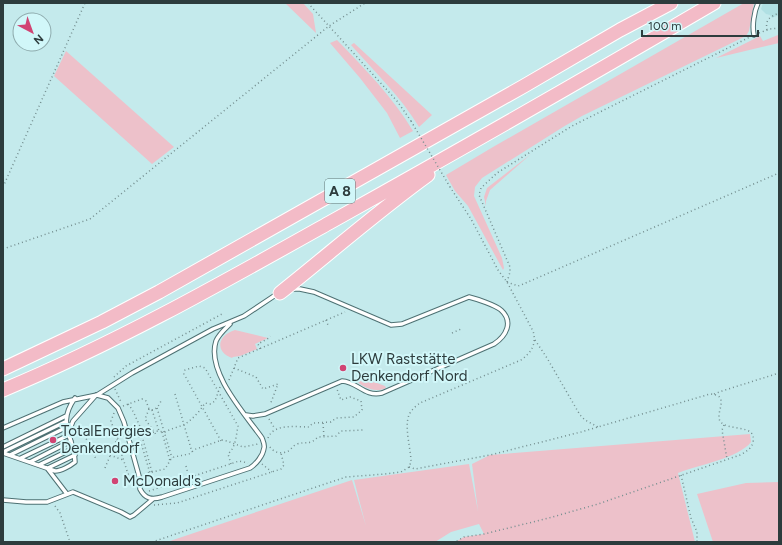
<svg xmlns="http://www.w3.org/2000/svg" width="782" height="545" font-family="Figtree,sans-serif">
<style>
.built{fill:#b0e0e3}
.green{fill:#edc1ca}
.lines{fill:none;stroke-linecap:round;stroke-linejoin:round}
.service-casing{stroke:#4e7173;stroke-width:5.5}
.motorway-casing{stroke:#fff;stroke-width:15}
.path{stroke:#748e8f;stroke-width:1.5;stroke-dasharray:1 3;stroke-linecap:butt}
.service{stroke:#fff;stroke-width:3.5}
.motorway{stroke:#f3bbc7;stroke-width:13}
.path-bridge{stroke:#748e8f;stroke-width:1.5;stroke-dasharray:1 3;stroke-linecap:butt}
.poi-dot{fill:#d14473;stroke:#d1f7f9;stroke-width:1.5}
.labels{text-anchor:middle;stroke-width:4;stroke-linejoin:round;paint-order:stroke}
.shield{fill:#d1f7f9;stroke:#5e7475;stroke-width:1}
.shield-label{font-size:14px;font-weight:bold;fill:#2d3c3d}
.poi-label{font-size:15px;fill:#2d3c3d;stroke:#d1f7f9;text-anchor:start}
</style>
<rect width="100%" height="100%" fill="#c4eaec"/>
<path class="built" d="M763,3H779V15L772,18L770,15L766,14L761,9Z"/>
<path class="green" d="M285,3H303L313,14L316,33Z
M744,3H754L749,31L746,36L582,116L563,127L482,178L475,187L474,196L502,258L504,268L503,270L468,206L455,191L446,175L493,147Z
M779,32V43L716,58L760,36L763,41L778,35Z
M337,40C364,68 393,97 413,131L400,138L387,113L360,78L330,43Z
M354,43L432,115L419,127C401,97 375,72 351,45Z
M66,51L174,147L152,164L54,76Z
M531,154L490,190L486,201V206L484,197L487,188Z
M235,330L268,338L255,344L257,349L240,356L233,357L232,358C214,351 218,335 235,330Z
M358,378L366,379L385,386L386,388C375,393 364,388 355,380Z
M750,434L751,442C739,458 698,465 678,473L695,542H455L464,537L484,534L479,524L451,532L435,542H167L352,480L366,526L354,480L469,464L478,511L472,464L490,455Z
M779,482V542H713L697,494L746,483Z"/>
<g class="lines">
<defs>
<path id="service" d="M754,35C752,26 754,12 758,3
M97,395L108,398L118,408L124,422L139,476L140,489C145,499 152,500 162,497L250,468C256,464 263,456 264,448C265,445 263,441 262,438C245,414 206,372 216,341C219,334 225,329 230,324
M246,415L253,416L265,414L342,381C358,382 364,397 382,393L494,344C506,336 514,322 501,310C495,305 477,299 469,297L402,324L391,325L314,292L300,289H292
M3,428L63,402L97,395L132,373L213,329L244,316L277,294
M69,431L73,421L96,395
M3,447L66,416
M3,452L65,422
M3,453L55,471C61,471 70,466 75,462C74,435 56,425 75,398
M10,455L67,427
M21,458L69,435
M30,462L71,441
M39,465L74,448
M47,468L67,494
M48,468L75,455
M3,500L26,502H47L73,492L121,512L130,517L134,515L153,499"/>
<path id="motorway" d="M280,293C329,254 377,212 428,175
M3,369L102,322L159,292L524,86L620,30L671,3
M3,390C116,343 222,283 329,223C458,151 586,78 714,3"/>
</defs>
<use href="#service" class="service-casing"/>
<use href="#motorway" class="motorway-casing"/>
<path class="path" d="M308,3L397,101L411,121
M767,30C765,19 770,17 779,13
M759,33L770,29L779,28
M3,187L85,3
M3,249L90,219L329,26L365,3
M507,282L510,272V267L479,195L481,188L497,173L572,126L750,37
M507,282L518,286L521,285L779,173
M326,320L328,325
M452,333L461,329
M535,340L547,358L580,415L585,420L598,427
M260,349L258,344L269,338L270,336
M234,368L256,377L263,389L278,384L270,405
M114,377L126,366L222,314
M229,380L238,358L345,312
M115,389L121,402
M175,394L192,452
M714,394L722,391L779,373
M128,404C136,413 137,425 146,435
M123,406L142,399L146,401L149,409C156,412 159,405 162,399
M157,408L172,458
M149,409L145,419L157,436
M152,410L159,431
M114,413L111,421L128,474L133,477
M269,419L275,429
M323,423L324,437
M724,425L722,430L727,459
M81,428L96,459
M131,430L145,436L156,431L165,432C172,428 180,427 185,424C193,419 200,411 205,403L210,404L215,401L220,387
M162,432L170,461
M138,433L150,473
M142,436L152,472
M268,438C274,423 296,427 309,427L313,423L331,422L336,418L354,417L362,410L361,401L350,397L341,400L337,389
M221,441L184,374L185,370L199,366L205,368L238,426C236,436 236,447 228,454L231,464
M270,447C274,453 283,455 290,450C292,448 294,445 297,444C306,441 309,446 318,437L336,436L341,431L364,430
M110,455L123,460
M262,464L272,472
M186,466L189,478
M409,467L415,469L490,455L581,432L710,394C731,395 715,412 720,421C727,432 757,423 753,442C752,448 746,452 740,455L598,504L549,518L484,534L464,537L455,542
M105,468L117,439L122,433
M144,474L165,469L171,459L174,457L189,454L196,449L222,440L227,441L243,447L258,444
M681,475L691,518L697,532V542
M149,491L239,461L248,463
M154,505L177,503L281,469L284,465L281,453
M55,506L60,513L70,542
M152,542L346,477L385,474L401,472L409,467L411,462C411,449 404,427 409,415C411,410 416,406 420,403L521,360C531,353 537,344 533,331L507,282L498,270L471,219L450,187"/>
<use href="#service" class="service"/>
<use href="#motorway" class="motorway"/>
<path class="path-bridge" d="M411,121L450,187"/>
</g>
<g class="poi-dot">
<circle cx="343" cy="368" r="4"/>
<circle cx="53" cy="440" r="4"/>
<circle cx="115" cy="481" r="4"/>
</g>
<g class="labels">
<rect class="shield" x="325" y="179" width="30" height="24" rx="3"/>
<g class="shield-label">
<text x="340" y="196">A 8</text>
</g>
<g class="poi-label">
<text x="351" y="364">LKW Raststätte<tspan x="351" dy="17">Denkendorf Nord</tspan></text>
<text x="61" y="436">TotalEnergies<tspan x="61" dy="17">Denkendorf</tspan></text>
<text x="123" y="486">McDonald's</text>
</g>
</g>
<rect width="782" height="545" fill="none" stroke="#2d3c3d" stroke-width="8"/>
<g transform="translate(32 32) rotate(139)"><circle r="19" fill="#d1f7f9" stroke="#8facae"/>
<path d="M0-3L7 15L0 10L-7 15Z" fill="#d14473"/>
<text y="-6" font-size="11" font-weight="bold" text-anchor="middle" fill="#2d3c3d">N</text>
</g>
<path d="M642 30v6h116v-6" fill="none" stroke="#2d3c3d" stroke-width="2"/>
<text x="648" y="30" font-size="12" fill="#2d3c3d" stroke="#d1f7f9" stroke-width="3" paint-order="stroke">100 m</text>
</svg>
